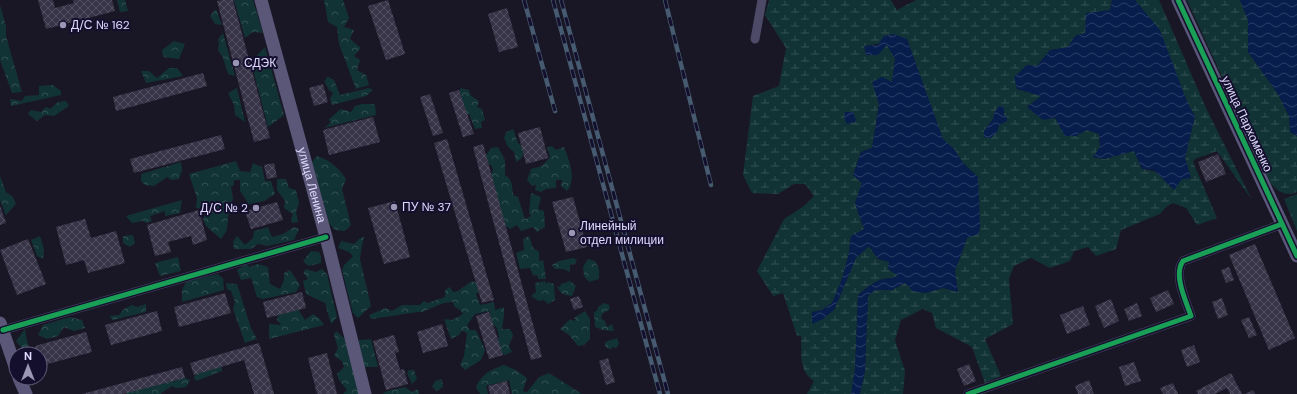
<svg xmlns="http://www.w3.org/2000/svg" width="1297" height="394" font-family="'DM Sans',sans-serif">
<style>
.forest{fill:url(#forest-crowns)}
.wetland{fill:url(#wetland-marsh);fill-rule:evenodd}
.park{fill:url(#park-tufts)}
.water{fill:url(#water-waves)}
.building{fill:url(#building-cross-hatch)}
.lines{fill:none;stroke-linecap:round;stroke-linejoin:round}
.street{stroke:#4c4a67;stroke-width:9}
.secondary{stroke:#5a5779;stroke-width:13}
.rail-casing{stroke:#465b70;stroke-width:4.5}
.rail{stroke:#140f2d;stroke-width:3;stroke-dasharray:9;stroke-linecap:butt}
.cycleway-casing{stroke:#140f2d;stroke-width:8}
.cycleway{stroke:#1a9f57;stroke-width:5}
.poi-dot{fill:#9a96b3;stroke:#140f2d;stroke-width:1.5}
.labels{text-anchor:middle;stroke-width:4;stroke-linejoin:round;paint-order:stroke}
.poi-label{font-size:12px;fill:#e0dbff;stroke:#140f2d;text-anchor:start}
.street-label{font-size:12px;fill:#e0dbff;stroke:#140f2d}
</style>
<defs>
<pattern id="forest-crowns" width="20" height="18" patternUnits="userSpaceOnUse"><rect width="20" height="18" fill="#123335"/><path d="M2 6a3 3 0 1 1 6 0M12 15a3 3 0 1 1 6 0" fill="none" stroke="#345053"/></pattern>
<pattern id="wetland-marsh" width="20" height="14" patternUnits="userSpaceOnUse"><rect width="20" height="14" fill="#123335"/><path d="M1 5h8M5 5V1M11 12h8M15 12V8" fill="none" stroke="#345053"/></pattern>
<pattern id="park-tufts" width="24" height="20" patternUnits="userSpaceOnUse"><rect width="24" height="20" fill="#123335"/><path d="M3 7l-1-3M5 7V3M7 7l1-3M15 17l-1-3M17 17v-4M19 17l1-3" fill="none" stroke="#345053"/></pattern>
<pattern id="water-waves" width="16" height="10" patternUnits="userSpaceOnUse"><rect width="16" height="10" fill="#071e4c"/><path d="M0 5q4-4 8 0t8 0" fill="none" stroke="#2b3e67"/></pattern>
<pattern id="building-cross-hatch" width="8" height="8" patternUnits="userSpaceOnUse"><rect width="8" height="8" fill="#383447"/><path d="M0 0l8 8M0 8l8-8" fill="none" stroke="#545163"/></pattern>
</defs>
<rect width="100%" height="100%" fill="#191626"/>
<path class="forest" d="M117,0H125L128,11L120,12Z
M234,0H253L263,33L253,32L245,38Z
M324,0H343L349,18L344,27L354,30L350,39L361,48L354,56L360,60L357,70L366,75L369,85L356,89L339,44L337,27L328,22Z
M0,5L6,26V36L22,92L12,93L0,60Z
M216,9L222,25L215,24L210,16Z
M223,33L235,76L228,74L223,58L218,50L219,43L218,39Z
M174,41L185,44L179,59L163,57L162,50Z
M265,47L284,115L268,127L251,62Z
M169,68H177L183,76L146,83L141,71H149L157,78Z
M328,77L334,80L340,95L369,88L373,90L366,96L332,105L330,99L333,93L329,90L324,81Z
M53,85L61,91V95L11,106L10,99L22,101L25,96L39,95V86Z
M237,88L245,122L235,115L234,105L228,93Z
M460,88L469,90L471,96L479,101L477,107L482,109L485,120L481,122L482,128L475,129L469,114H465L460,95Z
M66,101L69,106L54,116L45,115L37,121L28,114L31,110L41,112L46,107L50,109L58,102Z
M362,104H375L376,115L324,128L330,123L329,119L341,109L351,112L355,106Z
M513,129L518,143L523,147L525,151L521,159L516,162L514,152L508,147L504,138L506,132Z
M552,146L556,150L564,147C569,160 577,179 567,191L561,186L562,180H556V188L546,189L541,192L535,190L536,185L532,186L527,180L531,169L542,166L550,157L547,147Z
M498,147L505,160V175C513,180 512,187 513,195L518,197L525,219L531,216L529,213L531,193L541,197L538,209L544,211L545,227L537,232L533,227L521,231L517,225L510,229L502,223L490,177L493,170L491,165L485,163V157L491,148Z
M317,156C331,161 338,167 346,179L342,189L351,225L345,231L335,230L329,223L312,162Z
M236,161L240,171L250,172L253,163L262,167L265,181H271L275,194L264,201L249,204L240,191V180H234V185L231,187L233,198L228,217L227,230L221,239L206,226L203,219L206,213L202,209L196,208L197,198L189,174Z
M181,162L182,170L179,179L171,180L167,177L154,186L145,185L141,181V174Z
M0,176L6,192L13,197L16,204L6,215L0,200Z
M277,179H286L289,188L296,190L299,203L296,212L298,222L292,223L291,219L293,214L284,208L285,201L277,190Z
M182,200L180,213L165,216V211L150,216L152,221L146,223L143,221L132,223L126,216Z
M268,227L272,237L283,234L294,227L299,229L294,240L267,246L258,244L251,249H234L233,242L237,236L245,245L253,238L254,231Z
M133,235L135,243L130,247L123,243V236Z
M40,236L44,249L43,259L37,256L31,240Z
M529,236L533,248L539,252V261L543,260L546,279H538V276L533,275L530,268L520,269L516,253L524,250L523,239Z
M364,237L362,245L360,259L371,306L358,318L353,313L342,270L344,265L353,256L349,252L338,248L341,241L354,244L360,238Z
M311,251L319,252L321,256V263L308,266L303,261Z
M178,257L181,271L160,276L155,263Z
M573,258L577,260L575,264L570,265V272L563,269H555L552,265L559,261Z
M588,259L595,261L599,269V279L589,282L584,276L583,267Z
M246,264L250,267L258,264L268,267L270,284L280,289L284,280V273L290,270L300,285L296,292L263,299L257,297L251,278L241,280L237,270Z
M306,269L316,272L322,269L327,274L337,317L331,324L325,303L306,294L303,281L308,279L303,272Z
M217,274L223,278L224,290L182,302V290L186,282Z
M472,281L479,284L481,291L476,294L480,305L494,302L495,310L504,307V315L502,329H510L513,335L509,346L512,352L505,355L500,352L496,342L499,337L497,328L489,320L490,311L475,314L467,325L470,330H476L485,350L481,360L465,370L460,365L464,356L467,333L462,331L459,335L451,339L444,319L452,320L463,314L461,311L454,306L453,302L444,303L422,312H418L371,319L369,315L386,308L392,311L402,305H420L424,301L428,303L445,297V290L450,287L453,292L458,291Z
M545,281L546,284L548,282L554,284L555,300L548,304L544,300L539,301L531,296L536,292L535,283Z
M570,281L576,286L572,296C564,295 560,294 557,286L560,287L561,284Z
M226,283L237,284L251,328L257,339L245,343L233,309L235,302L231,291L227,289Z
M604,303L609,305L610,309L602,314L601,318L605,321L607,327L612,324L614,331L603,330L595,327L594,312L597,311L598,307Z
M146,304V312L113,320L109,316L119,315L124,309L132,305L137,307Z
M297,308L305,320L313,314L320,319L324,325L269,339V324L281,325L277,320L279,312Z
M585,311L590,319V339L584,345L578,346L569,335L560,329L570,319L573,321L576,320L574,318Z
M70,317L82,320L85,328L74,331L64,327L58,336L47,339L38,335L43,325Z
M25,329L27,341L31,354H17L21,347L16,341Z
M336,331L345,339L360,394H343L347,390L339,380L337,374L344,367L342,361L334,356L338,348L334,335Z
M617,338L619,344L616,348L612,347L611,350L605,346V342Z
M371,339L378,367H363L358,348L359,340Z
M222,364V371C213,374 205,378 196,381L194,377L198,372Z
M504,365L516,370L527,378L523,391L527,392L539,377L549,373L582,394H512L509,380L486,386L488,394H480L476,387C483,373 490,370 504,365Z
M409,370H414L417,379L412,384L407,373Z
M180,376L190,380L186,387L176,388L172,386L160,394H126L127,387L169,377L174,382Z
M442,379L443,387L437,391L432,387L435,381Z
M405,387L412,392L418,389L419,394H383L387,391Z"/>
<path class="wetland" d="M769,0H891L897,10L916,0H1112L1110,10L1085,33L1075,36L1068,48L1050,50L1037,66L1027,65L1015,77L1017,89L1041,96L1027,107L1055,118L1076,136L1087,130L1099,134L1100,147L1093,157L1104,159L1134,151L1142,169C1159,171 1174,179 1191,178L1185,158L1195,116L1188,104L1135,0H1159L1206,108L1252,200L1217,151L1195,159L1193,162L1217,218L1197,225L1186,208L1173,203L1166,207L1160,214L1121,230L1116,249L1096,256L1088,247L1074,251L1070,261L1050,268L1031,258L1014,266L1009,279L1013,324L985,339L1001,376L985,383L972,347L936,328L932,313L923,309L901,320L895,340L905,371L903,394H860L865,371L868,296L875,290H892L905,283L913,291L925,293L943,288L958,292L955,271L967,238L978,177L963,163L954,149L943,140L907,39L864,46L887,45L895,59L892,82H873L879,104L872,148L861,152L853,175L862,183L855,203L864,229L851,237L849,253L842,279L832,303L822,310L812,312L834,310L856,258L869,246L878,259L889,262L899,276C893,278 888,278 883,279C873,282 865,289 858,295L855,369L851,394H807L814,381C798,371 802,353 801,336H797L783,293L773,296L757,271L784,219L804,206L814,196L805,184H794L778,194L752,193L743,175L753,96L779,86L786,48L765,15ZM993,119L999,125L997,132L984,131Z
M1187,0H1240L1248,20V52L1278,94L1289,116L1290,132L1297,136V192C1285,197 1279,192 1271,184Z"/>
<path class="park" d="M1297,194V231L1284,199Z"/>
<path class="water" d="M1112,0H1135L1160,30L1188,104L1195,116L1185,158L1191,178L1182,179L1174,190L1154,170L1142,169L1134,151L1104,159L1093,157L1100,147L1099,134L1087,130L1076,136H1065L1055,118L1043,120L1027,107L1041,96L1017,89L1014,77L1027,65L1037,66L1050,50L1068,47L1075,36L1085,33L1086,13L1110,10Z
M1240,0H1297V136L1290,132L1289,116L1278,94L1248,52V20Z
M894,34L907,39L943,139L954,149L963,163L978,177L980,226L979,234L967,238L955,271L958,292L943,288L925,293L913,291L905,283L892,290H875L868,296L865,371L860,394H851L855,369L858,295C865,289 873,282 883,279C888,278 893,278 898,276L888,269L889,262L878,259L869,246L856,258L834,310L823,319L812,324V312L822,310L832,303L842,279L849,253L851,236L864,229L855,203L862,183L853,175L861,152L872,148L879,104L872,82L882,77L892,82L895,59L887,45L878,55H866L864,46L878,45L884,36Z
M999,106L1004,107V115L1007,117V121L999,125L997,132L991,138L984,137V131L993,119L994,113Z
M845,112H853L856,120L855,122L847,124L844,117Z"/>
<path class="building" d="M38,0H53L55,8L74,3L73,0H112L115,11L46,29Z
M222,0H233L270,138L254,142L217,1Z
M388,0L405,54L386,60L368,6Z
M507,8L518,47L499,52L488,14Z
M203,73L207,86L116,111L113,97Z
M323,84L328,102L314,106L309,88Z
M459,90L474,134L463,137L449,93Z
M430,94L443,133L433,136L420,97Z
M373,117L380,142L329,155L323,130Z
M540,127L548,158L526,164L518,133Z
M221,135L225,149L134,173L130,159Z
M447,139L494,300L482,303L434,143Z
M483,144L542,357L531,360L473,147Z
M1218,154L1226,174L1206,182L1198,162Z
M274,163L277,177L267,179L264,165Z
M573,197L587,247L566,252L552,202Z
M395,201L410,257L384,264L368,208Z
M277,202L283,220L251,229L245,211Z
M0,206L6,223L0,225Z
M199,210L207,240L193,245L191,236L168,242L171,252L155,256L147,225Z
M85,219L91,238L116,231L125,263L88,273L84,260L66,265L56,227Z
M28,239L46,284L17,295L0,250Z
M1255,244L1295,338L1269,350L1229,255Z
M1229,267L1234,280L1226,283L1221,270Z
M1168,290L1174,304L1156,312L1150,298Z
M302,292L306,308L267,318L263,302Z
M225,293L231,313L179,327L174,307Z
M579,296L583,307L574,310L570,299Z
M1222,298L1228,315L1218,319L1212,302Z
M1111,299L1119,321L1104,328L1095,306Z
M1137,303L1142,316L1129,321L1124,309Z
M1083,306L1090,325L1067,334L1060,315Z
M157,311L162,331L111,345L105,325Z
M489,312L503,355L489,359L476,316Z
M1249,317L1257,335L1249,338L1241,320Z
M442,324L448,346L423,353L417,332Z
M86,332L92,352L40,366V354H37L35,346Z
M394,335L399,352L395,353L400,370L404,369L408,384L386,390L373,341Z
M259,343L274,394H254L244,360L194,375L190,363Z
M1194,345L1200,362L1187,367L1181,350Z
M327,353L337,394H317L308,358Z
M608,358L615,382L606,385L599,361Z
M1134,362L1141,381L1125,386L1119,367Z
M969,364L976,381L964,386L957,369Z
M182,367L185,378L123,394H82Z
M1231,373L1242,394H1230L1227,388L1214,394H1198L1196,391Z
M1089,380L1094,394H1078L1075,386Z
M507,381L510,394H490L488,386Z
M1173,383L1178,394H1163L1160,388Z
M1253,390L1255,394H1245Z"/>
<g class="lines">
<path class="street" d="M755,39L762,0
M3,330L326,237
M968,394L1191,316C1186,301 1173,275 1183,261L1282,224"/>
<g class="secondary">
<path id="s1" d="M261,0L326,237L365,394"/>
<path d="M1178,0L1297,256"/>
<path d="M0,323L16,369"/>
<path d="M19,378L26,394"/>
</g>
<defs>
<path id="rail" d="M524,0L555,111
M553,0L660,394
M561,0L668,394
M665,0L711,185"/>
</defs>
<use href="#rail" class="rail-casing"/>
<use href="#rail" class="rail"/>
<defs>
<path id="cycleway" d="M1178,0L1297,256
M3,330L326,237
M968,394L1191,316C1186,301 1173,275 1183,261L1282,224"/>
</defs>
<use href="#cycleway" class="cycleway-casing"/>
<use href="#cycleway" class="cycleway"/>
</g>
<g class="poi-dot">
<circle cx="63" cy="25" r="4"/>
<circle cx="236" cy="63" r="4"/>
<circle cx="394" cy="207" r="4"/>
<circle cx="256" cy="208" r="4"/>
<circle cx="572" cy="233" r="4"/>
</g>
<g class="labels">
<g class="poi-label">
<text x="71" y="29">Д/С № 162</text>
<text x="244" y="67">СДЭК</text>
<text x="402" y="211">ПУ № 37</text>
<text x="248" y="212" text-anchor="end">Д/С № 2</text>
<text x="580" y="230">Линейный<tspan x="580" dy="14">отдел милиции</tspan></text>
</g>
<g class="street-label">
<text transform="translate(1247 124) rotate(65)" y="4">улица Пархоменко</text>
<text dy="4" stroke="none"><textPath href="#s1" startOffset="192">улица Ленина</textPath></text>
</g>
</g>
<g transform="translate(28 366)"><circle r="19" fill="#140f2d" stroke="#666181"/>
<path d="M0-3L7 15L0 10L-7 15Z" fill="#9a96b3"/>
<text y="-6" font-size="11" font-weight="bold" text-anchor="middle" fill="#e0dbff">N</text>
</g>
</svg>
